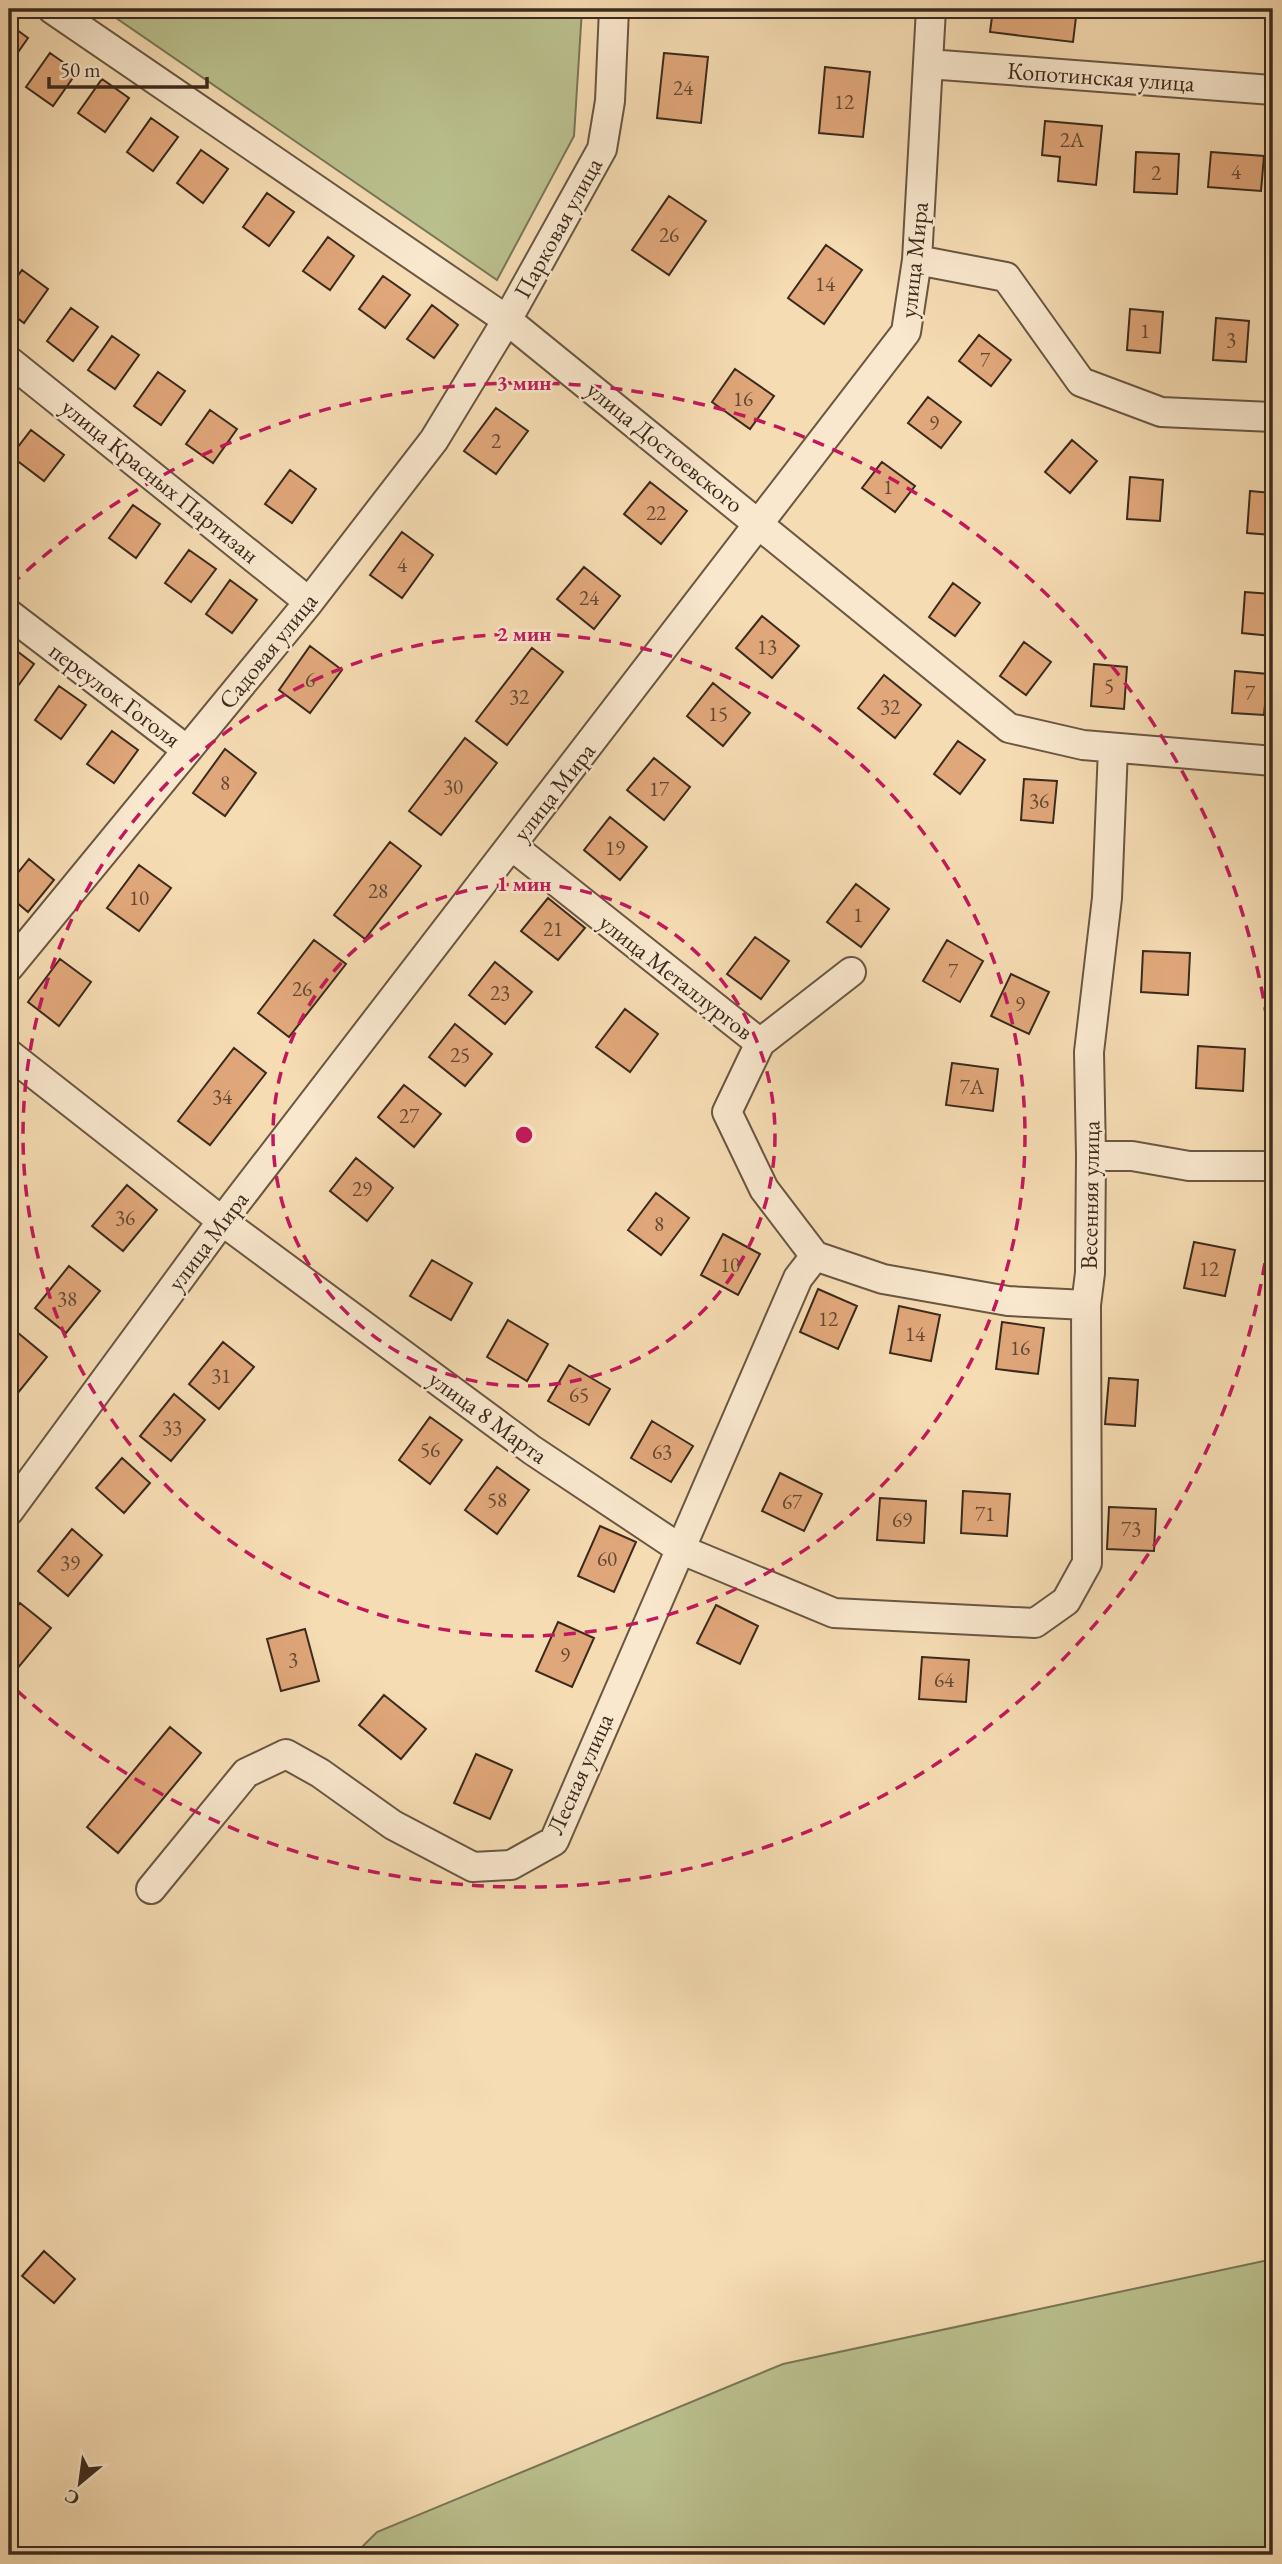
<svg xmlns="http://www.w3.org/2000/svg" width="1282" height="2564" font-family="'EB Garamond',serif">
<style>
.green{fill:#bac18e;stroke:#7a7656;stroke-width:2}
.building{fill:#e0a77a;stroke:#3b2a1d;stroke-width:2}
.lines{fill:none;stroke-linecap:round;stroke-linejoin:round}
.minor-casing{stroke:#6a5642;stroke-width:32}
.minor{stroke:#f9e8ce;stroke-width:28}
.ring{fill:none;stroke:#c2185b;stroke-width:3.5;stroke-dasharray:12 9}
.labels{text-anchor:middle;stroke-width:5;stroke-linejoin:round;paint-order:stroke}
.number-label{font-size:21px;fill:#644934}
.street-label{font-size:24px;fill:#3b2a1d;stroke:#f9e8ce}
.centre{fill:#c2185b;stroke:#f9e8ce;stroke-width:3.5}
.ring-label{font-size:21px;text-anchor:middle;font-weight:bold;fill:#c2185b;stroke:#f9e8ce;stroke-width:5;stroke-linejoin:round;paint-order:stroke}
</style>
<rect width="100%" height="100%" fill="#f6dcb3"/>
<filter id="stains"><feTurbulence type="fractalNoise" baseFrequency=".00286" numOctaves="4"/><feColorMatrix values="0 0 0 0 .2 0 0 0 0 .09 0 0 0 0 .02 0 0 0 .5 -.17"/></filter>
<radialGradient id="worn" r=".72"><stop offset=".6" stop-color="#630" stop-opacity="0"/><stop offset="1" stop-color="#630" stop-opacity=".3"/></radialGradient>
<path class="green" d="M103,9H582L574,136L497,280Z
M1273,2259V2555H354L377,2532L783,2364Z"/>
<path class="building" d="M993,9H1060L1059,15L1076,17L1073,42L990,32Z
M9,24L28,38L9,65Z
M50,53L77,72L53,106L26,87Z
M664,53L708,57L701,123L657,118Z
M825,67L870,72L863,137L819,133Z
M102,79L129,98L105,132L78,113Z
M151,118L178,137L153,171L127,152Z
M1045,121L1102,126L1096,185L1058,181L1060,157L1042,155Z
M201,150L228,169L203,203L177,183Z
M1136,152L1179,154L1177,194L1134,192Z
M1211,152L1264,156L1261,191L1208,187Z
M267,193L294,212L269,246L243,227Z
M669,196L706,221L669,275L632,250Z
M328,237L354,256L330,290L303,271Z
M826,245L862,270L824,324L788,298Z
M22,270L48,289L24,323L9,312V288Z
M383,276L410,295L385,328L359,309Z
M432,305L458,325L434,358L407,339Z
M71,308L98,327L73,361L47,341Z
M1130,309L1163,312L1160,353L1127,350Z
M1216,318L1249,321L1246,362L1213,360Z
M979,335L1011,360L991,386L959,361Z
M112,336L139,355L115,389L88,370Z
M735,369L774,396L750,429L712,402Z
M158,372L185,391L161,425L134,406Z
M928,397L961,422L941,448L908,423Z
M496,408L528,431L496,474L464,451Z
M210,410L237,429L213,463L186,444Z
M31,430L64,455L44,481L11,456Z
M1072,440L1097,461L1070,493L1045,472Z
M882,462L915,486L895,512L862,488Z
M290,470L316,489L292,523L265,504Z
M1130,477L1163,480L1160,521L1127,519Z
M650,482L687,511L661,544L624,514Z
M1250,491L1273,493V535L1247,533Z
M133,505L160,524L136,558L109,538Z
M402,532L433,555L402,598L370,575Z
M189,550L216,569L191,602L165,583Z
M584,567L620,596L594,629L557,599Z
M230,580L257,600L232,633L206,614Z
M953,583L980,603L955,636L929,617Z
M1245,592L1273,594V636L1242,633Z
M762,616L799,646L772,678L736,648Z
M1024,642L1051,662L1026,695L1000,676Z
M9,645L34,664L10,697L9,696Z
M310,646L342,670L310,713L279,690Z
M532,648L563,672L507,745L476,721Z
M1094,664L1127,667L1124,709L1091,706Z
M1235,671L1268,674L1264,715L1232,713Z
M884,675L921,705L895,738L858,708Z
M713,683L750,713L723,746L687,716Z
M59,686L86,705L61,739L35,720Z
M112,731L138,750L114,783L87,764Z
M465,738L497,763L441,835L409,811Z
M958,741L985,760L960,794L934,774Z
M225,749L256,773L225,816L193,793Z
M654,758L690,787L664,820L627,790Z
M1024,779L1057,781L1053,823L1021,820Z
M610,817L647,847L620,880L584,850Z
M390,842L421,866L365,939L334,915Z
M29,859L54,880L28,912L9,896V884Z
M139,865L171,888L139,931L107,908Z
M856,884L889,909L861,947L827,922Z
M548,898L585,928L558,960L521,931Z
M755,937L789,961L761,999L727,974Z
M314,940L346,964L289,1037L258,1013Z
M947,940L983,961L960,1002L923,981Z
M1143,951L1190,953L1188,995L1141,992Z
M60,959L91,982L59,1026L28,1002Z
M495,962L532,992L505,1024L469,995Z
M1011,974L1049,992L1029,1034L991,1016Z
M625,1009L658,1034L630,1072L596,1047Z
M455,1024L492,1054L465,1086L429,1057Z
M1198,1046L1245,1049L1243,1091L1196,1088Z
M234,1048L266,1073L210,1145L178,1121Z
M952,1063L998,1069L993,1111L946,1105Z
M404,1085L441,1114L414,1147L378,1117Z
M356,1158L393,1188L367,1221L330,1191Z
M127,1185L157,1210L123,1251L92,1226Z
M656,1193L689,1218L661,1255L628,1230Z
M723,1234L760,1254L738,1295L701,1275Z
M1194,1242L1235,1250L1225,1296L1184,1288Z
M432,1260L472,1283L451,1320L410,1296Z
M69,1266L100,1291L66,1333L35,1308Z
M818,1289L857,1306L838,1349L800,1332Z
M899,1306L940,1315L931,1361L890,1353Z
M508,1320L548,1344L527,1381L487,1357Z
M1002,1322L1044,1328L1038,1374L996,1369Z
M17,1332L47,1357L13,1399L9,1395V1342Z
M223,1342L254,1367L219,1409L189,1384Z
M569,1365L610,1389L589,1425L548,1401Z
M1109,1378L1138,1380L1135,1426L1105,1424Z
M174,1394L205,1420L171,1461L140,1436Z
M430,1417L462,1440L430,1484L399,1460Z
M652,1421L693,1446L671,1482L631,1458Z
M122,1458L150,1483L124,1513L96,1488Z
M497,1467L529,1490L497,1534L465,1510Z
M780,1473L822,1494L804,1531L762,1511Z
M963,1491L1010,1494L1007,1536L961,1533Z
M880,1498L926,1501L924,1543L877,1540Z
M1109,1507L1156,1509L1154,1551L1107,1549Z
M600,1526L636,1542L614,1592L578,1576Z
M72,1529L102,1555L68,1596L38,1571Z
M20,1603L51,1628L17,1669L9,1663V1617Z
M716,1605L758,1626L740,1664L697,1643Z
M558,1622L594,1638L572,1687L536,1671Z
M305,1629L319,1681L281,1691L267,1639Z
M922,1657L969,1660L966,1702L919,1699Z
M384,1695L426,1729L401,1759L359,1725Z
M170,1727L201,1753L118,1853L87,1827Z
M476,1754L512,1770L490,1819L454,1803Z
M44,2251L75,2279L54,2303L22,2276Z"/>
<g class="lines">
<defs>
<path id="minor" d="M52,9L507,320L1009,728L1083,745L1273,761
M928,64L1273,90
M917,260L1006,277L1081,382L1161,412L1273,417
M9,361L309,602
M9,614L187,750
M512,846L760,1043L727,1112L764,1189L815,1256L883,1279L1008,1301L1086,1305
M9,967L309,602L434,440L507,320L602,149L610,101L614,9
M760,1043L851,972
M9,1054L222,1221L532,1450L682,1550L834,1613L1035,1623L1066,1601L1087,1563L1086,1305L1090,1273L1091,1156L1089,1052L1107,898L1113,748
M1091,1156H1132L1189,1166H1273
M9,1511L222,1221L906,332L917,260L931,9
M151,1889L246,1773L286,1754L320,1773L393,1825L473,1867L511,1865L554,1841L798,1278L815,1256"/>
</defs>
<use href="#minor" class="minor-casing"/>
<use href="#minor" class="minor"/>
</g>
<g class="ring">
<circle cx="524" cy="1135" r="251"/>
<circle cx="524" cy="1135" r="501"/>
<path d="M1273 1201A752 752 0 0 1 11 1685M11 585A752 752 0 0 1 1273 1069"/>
</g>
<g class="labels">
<g class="number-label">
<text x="683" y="95">24</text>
<text x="844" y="109">12</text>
<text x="1072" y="147">2А</text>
<text x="1236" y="179">4</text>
<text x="1156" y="180">2</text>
<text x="669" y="242">26</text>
<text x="825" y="291">14</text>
<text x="1145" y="338">1</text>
<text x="1231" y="347">3</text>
<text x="985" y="367">7</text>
<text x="743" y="406">16</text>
<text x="934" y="430">9</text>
<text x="496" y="448">2</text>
<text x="888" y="494">1</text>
<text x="656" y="520">22</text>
<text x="402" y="572">4</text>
<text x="589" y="605">24</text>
<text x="767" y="654">13</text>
<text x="310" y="687">6</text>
<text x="1109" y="693">5</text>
<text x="1250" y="700">7</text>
<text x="519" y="704">32</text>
<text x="890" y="714">32</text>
<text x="718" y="721">15</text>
<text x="225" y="790">8</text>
<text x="453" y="794">30</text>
<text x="659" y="796">17</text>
<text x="1039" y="808">36</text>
<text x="615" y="855">19</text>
<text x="378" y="898">28</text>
<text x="139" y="905">10</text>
<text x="858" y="922">1</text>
<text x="553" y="936">21</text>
<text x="953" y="978">7</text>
<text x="302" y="996">26</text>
<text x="500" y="1000">23</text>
<text x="1020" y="1011">9</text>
<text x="460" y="1062">25</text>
<text x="972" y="1094">7А</text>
<text x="222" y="1104">34</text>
<text x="409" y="1123">27</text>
<text x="362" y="1196">29</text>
<text x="125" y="1225">36</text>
<text x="659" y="1231">8</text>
<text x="730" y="1272">10</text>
<text x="1209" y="1276">12</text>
<text x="67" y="1306">38</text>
<text x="828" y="1326">12</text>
<text x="915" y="1341">14</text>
<text x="1020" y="1355">16</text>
<text x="221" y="1383">31</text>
<text x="579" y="1402">65</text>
<text x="172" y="1435">33</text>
<text x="430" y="1457">56</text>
<text x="662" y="1459">63</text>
<text x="497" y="1507">58</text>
<text x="792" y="1509">67</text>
<text x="985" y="1521">71</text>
<text x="902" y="1527">69</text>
<text x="1131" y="1536">73</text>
<text x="607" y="1566">60</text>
<text x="70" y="1570">39</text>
<text x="565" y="1662">9</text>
<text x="293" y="1667">3</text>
<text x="944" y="1687">64</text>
</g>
<g class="street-label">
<text transform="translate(1101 77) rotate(4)" y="8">Копотинская улица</text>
<text transform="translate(558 228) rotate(-61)" y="8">Парковая улица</text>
<text transform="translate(914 260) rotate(-84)" y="8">улица Мира</text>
<text transform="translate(665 447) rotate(39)" y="8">улица Достоевского</text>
<text transform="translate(160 481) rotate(39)" y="8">улица Красных Партизан</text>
<text transform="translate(268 651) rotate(-51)" y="8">Садовая улица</text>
<text transform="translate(115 695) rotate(37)" y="8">переулок Гоголя</text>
<text transform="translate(554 792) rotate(-52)" y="8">улица Мира</text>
<text transform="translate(676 977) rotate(38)" y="8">улица Металлургов</text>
<text transform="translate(1090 1195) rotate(-89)" y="8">Весенняя улица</text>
<text transform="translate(208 1241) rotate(-53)" y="8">улица Мира</text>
<text transform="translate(488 1417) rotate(36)" y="8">улица 8 Марта</text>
<text transform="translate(580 1774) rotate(-66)" y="8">Лесная улица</text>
</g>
</g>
<circle cx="524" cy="1135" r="10" class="centre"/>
<g class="ring-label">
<text x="524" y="390">3 мин</text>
<text x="524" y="641">2 мин</text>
<text x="524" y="891">1 мин</text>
</g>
<rect width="1282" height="2564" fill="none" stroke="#f6dcb3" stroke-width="35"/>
<rect x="10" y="10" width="1261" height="2543" fill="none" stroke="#3b2a1d" stroke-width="3.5"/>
<rect x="18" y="18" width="1247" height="2529" fill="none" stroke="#3b2a1d" stroke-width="2"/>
<g transform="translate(80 2483) rotate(209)" stroke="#f9e8ce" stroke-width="5" paint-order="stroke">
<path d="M0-5L12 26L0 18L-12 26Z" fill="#3b2a1d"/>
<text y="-10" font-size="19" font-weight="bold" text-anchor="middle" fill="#3b2a1d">С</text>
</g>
<path d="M49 77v10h158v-10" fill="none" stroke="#3b2a1d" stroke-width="3.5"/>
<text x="60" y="77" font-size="21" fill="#3b2a1d" stroke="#f9e8ce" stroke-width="5" paint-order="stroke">50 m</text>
<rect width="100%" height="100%" filter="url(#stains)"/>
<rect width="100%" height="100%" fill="url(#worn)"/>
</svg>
